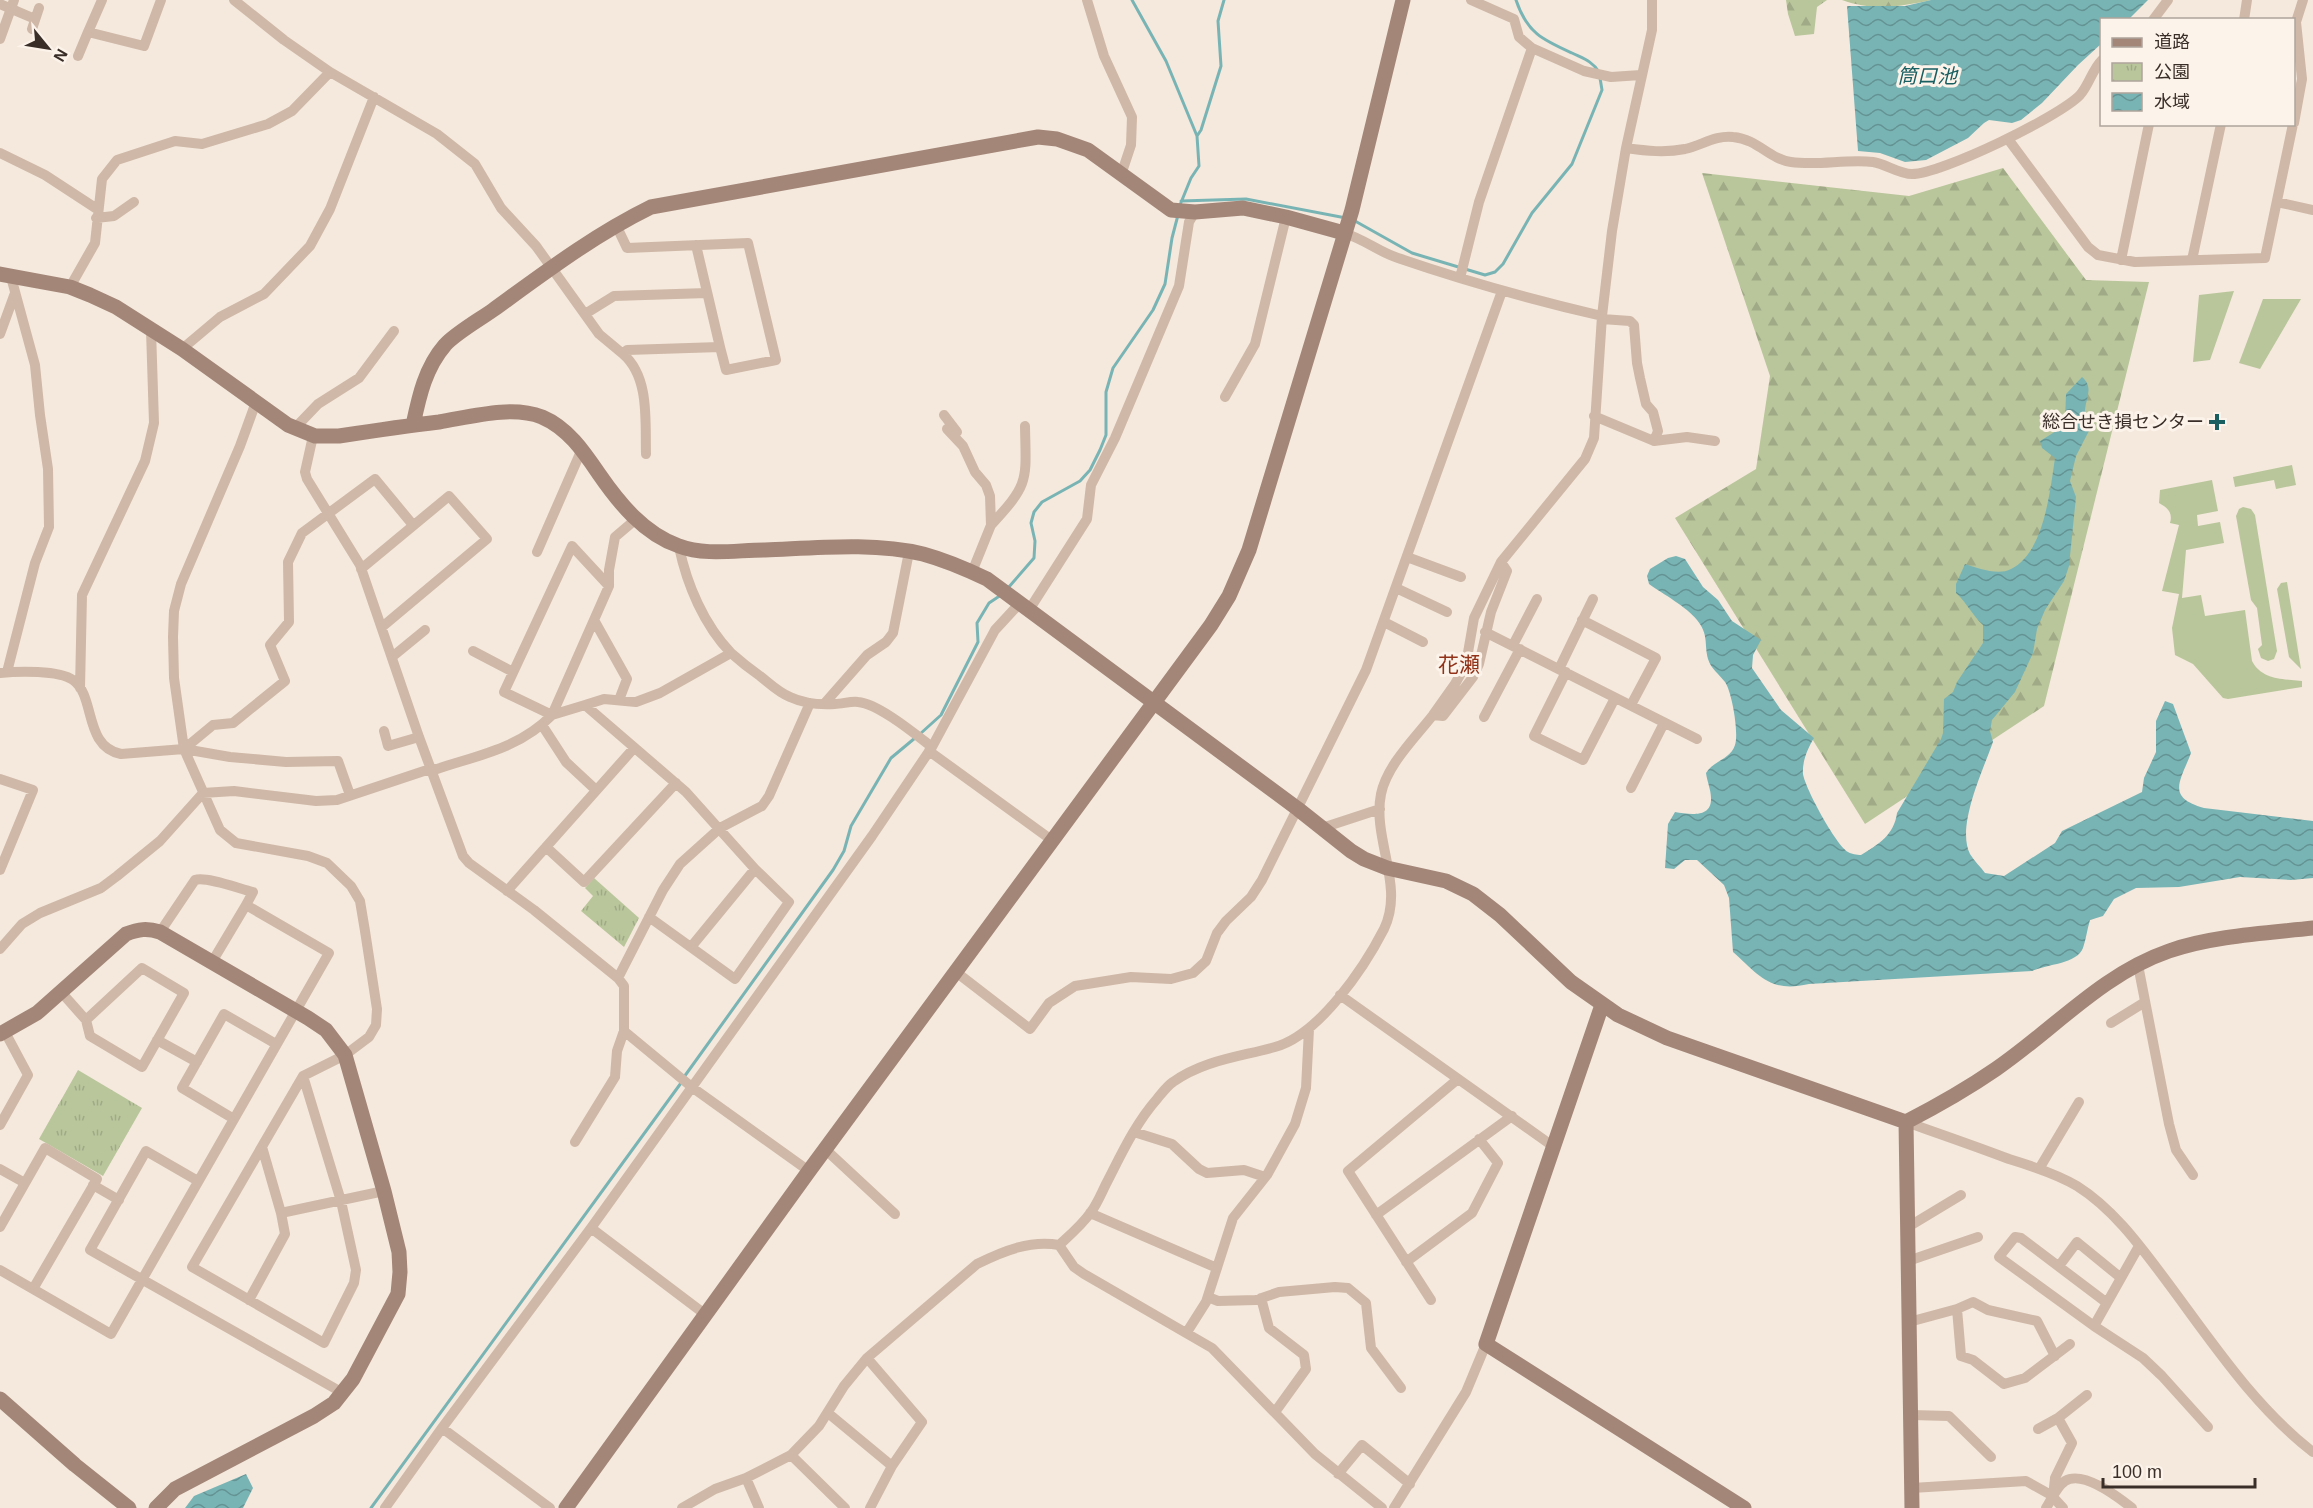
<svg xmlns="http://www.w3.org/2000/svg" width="2313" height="1508" font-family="Helvetica,'Noto Sans JP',sans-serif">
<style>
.grass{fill:#b9c69b}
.forest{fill:url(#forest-firs)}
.park{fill:url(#park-tufts)}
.water{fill:url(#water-waves)}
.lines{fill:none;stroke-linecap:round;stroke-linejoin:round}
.stream{stroke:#79b4b5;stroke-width:3}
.street{stroke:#cfb8a7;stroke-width:10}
.secondary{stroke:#a38678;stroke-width:15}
.poi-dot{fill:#195e61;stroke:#fcf3ea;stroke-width:2}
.labels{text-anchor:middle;stroke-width:6;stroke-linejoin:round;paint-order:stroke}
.poi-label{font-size:18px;fill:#3a2e28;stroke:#fcf3ea;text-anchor:end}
.water-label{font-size:20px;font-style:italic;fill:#195e61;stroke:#fcf3ea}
.quarter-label{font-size:21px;fill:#923219;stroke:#fcf3ea}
</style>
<defs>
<pattern id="forest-firs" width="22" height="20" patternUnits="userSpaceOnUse" patternTransform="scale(1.5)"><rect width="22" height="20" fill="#b9c69b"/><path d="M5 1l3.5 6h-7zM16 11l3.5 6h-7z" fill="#a0aa86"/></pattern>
<pattern id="park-tufts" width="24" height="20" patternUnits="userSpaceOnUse" patternTransform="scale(1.5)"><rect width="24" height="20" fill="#b9c69b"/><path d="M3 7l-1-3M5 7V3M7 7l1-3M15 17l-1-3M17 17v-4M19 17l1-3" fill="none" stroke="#a0aa86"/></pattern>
<pattern id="water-waves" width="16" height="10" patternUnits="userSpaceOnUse" patternTransform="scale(1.5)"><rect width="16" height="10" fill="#79b4b5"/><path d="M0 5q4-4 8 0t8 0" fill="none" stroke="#649393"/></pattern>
</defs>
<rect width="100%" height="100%" fill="#f5e9dd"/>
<path class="grass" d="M2234,291L2210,360L2193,362L2199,295Z
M2263,299H2301L2260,369L2239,363Z
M2292,465L2296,485L2276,489L2274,480L2235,487L2233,477Z
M2212,480L2218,511L2197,515L2198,526L2220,522L2224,543L2186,550L2182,598L2201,595L2205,616L2245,610L2252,661C2262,680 2283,679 2302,681V687L2228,699L2223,698L2193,664L2175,655L2172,628L2179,594L2162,591L2179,525L2170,523C2173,513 2168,508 2159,503L2160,490Z
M2243,507L2251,509L2255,515L2277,651L2274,659L2268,661L2261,658L2258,649L2262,645L2257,608L2251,600L2236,516L2239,509Z
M2287,582L2301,669L2289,657L2277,589L2281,583Z"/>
<path class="forest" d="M1786,0H1827L1817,7L1814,34L1795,36L1788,14Z
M1842,0H1931C1900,7 1872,11 1842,0Z
M2003,168L2086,280L2149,282L2044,706L1865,824L1675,518L1756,469L1770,376L1702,173L1909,196Z"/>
<path class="park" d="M594,878L639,918L624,947L581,911L593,896L585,888Z
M78,1070L142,1108L103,1176L39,1139Z"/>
<path class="water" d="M1931,0H2148L2129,19L2102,20L2101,44L2078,65L2042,103L2021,120L2012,123L1989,120L1984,123L1968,138L1926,160L1905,162L1880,153L1858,151L1847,6H1905Z
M2082,377C2094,387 2086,398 2085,410C2084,415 2088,424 2090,429L2076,456L2070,481L2076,497L2069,566L2064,581L2045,610L2037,629L2033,653L2015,692L1992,720L1990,731L1993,742C1983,770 1956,827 1970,854C1974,861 1981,867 1985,873L2004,876L2055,843L2062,831L2142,792L2144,778L2156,752V721L2165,701L2173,704L2191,753C2180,782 2166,797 2204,808L2313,821V878L2291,880L2240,877L2179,887L2136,888L2114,899L2103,916L2090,920C2087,930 2086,939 2083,948C2077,964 2047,964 2032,971L1809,984C1770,993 1760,976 1733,952L1729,898L1724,885L1697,860H1685L1674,869L1665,868L1668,824L1675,812C1688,814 1712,819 1711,798C1711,790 1707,781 1706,773C1713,761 1731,759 1735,745C1739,733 1732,692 1725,682C1719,674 1711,669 1708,659C1704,643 1709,635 1697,620C1687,607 1663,594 1649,584L1647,576L1650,569L1668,558L1676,556L1685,559L1703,587L1718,600L1732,621L1761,640L1753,655L1752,668L1781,710L1814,738C1808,748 1802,761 1803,774C1805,788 1836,845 1848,852C1851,854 1857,855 1861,855C1879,844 1894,835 1897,813L1941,739L1943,733L1944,699L1953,692L1957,682L1983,643V625C1972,615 1967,603 1956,593V584L1965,564C1978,568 1998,576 2011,569C2044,553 2050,491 2055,458L2042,448L2040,441L2061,428L2065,420L2066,394Z
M246,1474L253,1488L243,1508H185L194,1496Z"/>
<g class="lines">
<path class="stream" d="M1132,0L1166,61L1197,136L1199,166L1191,178L1180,205
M1516,0C1527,33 1543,40 1572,53C1584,59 1592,61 1599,72
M1197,136L1201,130L1221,66L1218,21L1224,0
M1181,201L1246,199L1346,218
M1355,221L1412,253L1485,275L1495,272L1503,264L1532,213L1572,164L1602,90L1600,78
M1008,588L1034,558L1035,541L1031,523L1034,512L1042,502L1080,481L1090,470L1100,450L1106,435V392L1113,368L1153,310L1165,284L1172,238L1178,215
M920,734L941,715L978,642L977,623L989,603L1001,595
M684,1077L833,870L844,851L851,826L891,758L915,738
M371,1508L681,1083"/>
<path class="street" d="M102,0L88,32L144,46L161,0
M234,0L284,40L330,72L437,134L475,164L501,208L536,246L599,334L623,354L627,350L720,347L726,370L776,360L748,243L627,248L616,225
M1087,0L1104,56L1132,117L1131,145L1122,172
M1471,0L1514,19L1519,37L1532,48L1584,71L1611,77L1641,75
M0,4L35,19
M2153,20L2168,0
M2244,20L2247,0
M32,29L39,8
M0,39L14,0
M78,56L88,32
M2294,123L2302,79L2296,22L2303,0
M2008,139L2088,247L2098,255L2135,262L2265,258L2293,124
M1626,148C1647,151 1665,153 1685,149C1702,145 1716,135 1733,137C1758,139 1769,159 1791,162C1817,166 1846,159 1873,162C1886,164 1899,174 1912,174C1941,174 2059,117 2080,95C2089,85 2092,70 2102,60
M0,153L45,175L97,209
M2277,202L2313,210
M96,218L114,216L134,202
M1344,233C1364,239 1379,252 1398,258C1465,281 1533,300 1602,316
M696,245L720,347
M2121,260L2149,124
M2192,260L2221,124
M1460,278L1479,202L1532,48
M70,287L95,243L102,179L117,160L175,141L202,144L268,124L292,111L330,72
M585,314L614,296L707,293
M0,334L15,293
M182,349L220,317L264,294L310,246L330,209L374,97
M623,354C650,377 645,422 646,454
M1225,397L1255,344L1286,217
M256,402L240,446L181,584L174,611L173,637L174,678L184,749L220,830L236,843L308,856L327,863L351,886L360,901L365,931L377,1009L376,1025L369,1037L345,1055L303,1076L192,1267L324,1343L354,1283L356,1270L341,1201L303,1076
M944,415L957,432
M1594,416L1654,441L1658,431L1653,412L1646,404L1640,378L1637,363L1634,325L1630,321L1602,319
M295,428L318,404L359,378L394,331
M947,429L963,446L975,472L986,485L990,496L991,525L972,572
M313,436L305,472L307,479L360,565L419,737L463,856L469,863L534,910L618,978L624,986V1031L693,1088L809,1171
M1654,441L1687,437L1715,441
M635,520L615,537L609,570V586L552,715L585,705L686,792L755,869L789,902L735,979L649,917
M991,525C1030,483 1026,481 1025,426
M679,547C687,585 704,625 731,653C740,661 750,669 760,676C769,683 779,693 790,697C803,703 820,705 835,704C842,704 851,701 858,702C879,704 915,734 932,747
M537,552L582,449
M1407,557L1461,577
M361,569L449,496L487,539L382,627
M1396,588L1447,612
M1029,610L1087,519L1091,485L1115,438L1179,286L1189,222L1195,212
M594,620L627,679L619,700
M1582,620L1656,658L1631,705
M1384,622L1423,642
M1485,632L1697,739
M1513,645L1537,599
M473,651L513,672
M392,657L425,630
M1559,669L1593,599
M7,672L35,563L49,527L48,469L40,415L35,365L11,277
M1566,672L1534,736L1583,760L1615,698
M0,673C18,671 59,670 73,680C96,696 83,746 121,754L184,749L230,757L286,762L338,761L350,795
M80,688L82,595L145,461L154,423L151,330
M824,704L867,655L886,642L893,633L909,552
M585,705L604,699L636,702L660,693L731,653
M1433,715L1455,684L1466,664L1474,618L1501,562
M1484,717L1520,649
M542,725L566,762L596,790
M384,731L388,746L419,737
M184,749L213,725L233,723L285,681L270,645L289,622L288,562L302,533L375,479L413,525
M929,751L1053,841
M0,779L33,790L0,870
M1631,788L1664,723
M1322,828L1380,809
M546,847L584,882L676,783
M507,891L634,748
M691,947L755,869
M0,949L22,924L40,913L101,888L117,876L160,841L203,793L234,791L316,801L337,800L430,769H437C479,755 520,748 552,715L504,692L572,546L609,586
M212,962L246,905
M2138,965L2169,1124L2176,1150L2193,1175
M956,972L1030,1029L1049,1003L1075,986L1131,977L1171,979L1193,973L1206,961L1217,933L1226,921L1251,897L1262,880L1366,670L1502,291
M618,978L663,890L680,864L720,828L762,806L769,796L810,703
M62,993L86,1020L90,1036L142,1067L184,993L142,968L86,1020
M1340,995L1554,1147
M2111,1023L2145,1002
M157,1040L197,1062
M234,1119L182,1088L224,1014L276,1044
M1906,1122C1940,1134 1975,1146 2009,1159C2032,1166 2057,1174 2077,1186C2112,1208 2138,1243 2162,1275C2208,1336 2252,1405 2313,1452
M0,1125L28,1075L5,1032
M1134,1132L1172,1144L1199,1169L1207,1173L1244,1170L1265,1177
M575,1142L615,1077L617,1051L624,1031
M262,1147L281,1213L384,1191
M825,1149L895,1214
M0,1169L25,1183
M2039,1169L2079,1102
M198,1181L146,1151L90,1250L343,1393
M93,1185L119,1200
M1090,1213L1217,1268
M1376,1215L1512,1116
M0,1227L45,1148L97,1179L33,1289
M1908,1227L1961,1195
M591,1228L706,1315
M1059,1245C1070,1235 1082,1225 1091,1212C1097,1204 1101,1194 1106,1184C1121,1155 1135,1124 1157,1099C1162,1093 1167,1086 1173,1082C1204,1060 1239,1057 1275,1047C1319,1035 1364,968 1384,929C1405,886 1372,839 1381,794C1387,765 1415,738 1433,715L1443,716L1473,677L1479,664L1491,612L1507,571L1501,562L1585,459L1594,438L1602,316L1612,231L1626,148L1652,30V0
M1908,1261L1978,1237
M1406,1262L1472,1213L1498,1163L1479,1139
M2059,1266L2077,1242L2121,1278
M0,1270L111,1334L329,953L246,905L253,892C240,889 206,876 195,880L160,932
M1208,1297L1218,1301L1256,1300L1279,1292L1335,1287L1348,1288L1366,1303L1371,1348L1401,1388
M1261,1298L1269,1328L1304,1355L1306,1369L1275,1412
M249,1300L285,1234L281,1213
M1431,1300L1348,1171L1458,1079
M2107,1303L2021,1238L2015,1237L1999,1257L2094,1326L2139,1246
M1957,1309L1973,1302L1988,1310L2037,1321L2055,1356
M1909,1322L1957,1309L1961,1356L1973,1360L2004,1384L2025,1378L2070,1344
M2094,1326L2143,1358L2162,1376L2208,1427
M1187,1332L1206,1302L1233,1218L1267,1175L1295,1124L1306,1088L1309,1029
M867,1358L922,1422L892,1466L870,1508
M828,1413L892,1466
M1911,1415L1949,1416L1991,1457
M442,1428L550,1508
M2038,1429L2058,1418
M791,1455L845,1508
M1338,1474L1362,1445L1410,1484
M746,1478L759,1508
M1912,1488L2026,1481L2051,1495L2063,1508
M2053,1497L2055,1478L2072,1443L2058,1418L2087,1395
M385,1508L442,1428L591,1228L872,836L932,747L995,630L1020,603
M682,1508L715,1489L746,1478L791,1455L819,1426L844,1386L867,1358L977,1264C1003,1251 1030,1240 1059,1245L1074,1267L1084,1274L1212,1348L1315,1454L1382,1508
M1394,1508L1466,1392L1486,1344
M2046,1508C2052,1499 2056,1487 2065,1481C2083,1470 2118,1497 2132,1508"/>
<path class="secondary" d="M0,274L70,287L90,295L116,307L182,349L288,425L315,436H339C372,431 406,426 439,422C470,417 511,405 542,417C568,428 584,452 599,474C619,503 644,534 679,546C705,556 737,550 765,550C815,548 874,542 923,554C945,560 966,569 987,579L1298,809L1351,851L1364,859L1387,868L1446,881L1473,894L1500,915L1571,982L1618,1015L1667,1038L1906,1122C1937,1106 1967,1089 1996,1069C2053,1030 2102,974 2169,951C2211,936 2268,933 2313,928
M413,425C419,397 425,368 445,345C456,333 479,320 493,310C544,273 594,235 651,207L1038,137L1057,139L1088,150L1171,210L1195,212L1243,208L1286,217L1344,233
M1602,1005L1486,1344L1744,1508
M0,1034L37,1013L126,934C139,929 147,928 160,932L308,1018L326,1030L345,1055L384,1191L399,1252L400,1272L398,1294L353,1379L334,1403L314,1416L175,1489L156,1508
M1906,1122L1912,1508
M0,1399L75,1465L129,1508
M566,1508L809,1171L1211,625L1229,596L1249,550L1352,210L1403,0"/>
</g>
<path class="poi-dot" d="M2214 413h6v6h6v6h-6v6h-6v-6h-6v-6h6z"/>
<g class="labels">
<g class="poi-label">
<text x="2204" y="428">総合せき損センター</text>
</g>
<g class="water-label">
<text x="1927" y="83">筒口池</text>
</g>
<g class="quarter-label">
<text x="1459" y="672">花瀬</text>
</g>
</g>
<rect x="2100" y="18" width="195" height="108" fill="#fcf3ea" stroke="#aea49c" stroke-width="1.5"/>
<rect x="2112" y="38" width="30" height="9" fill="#a38678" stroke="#aea49c" stroke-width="1.5"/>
<text x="2154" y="48" font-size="18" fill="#3a2e28">道路</text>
<rect x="2112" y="63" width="30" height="18" fill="url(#park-tufts)" stroke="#aea49c" stroke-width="1.5"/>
<text x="2154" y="78" font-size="18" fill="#3a2e28">公園</text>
<rect x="2112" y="93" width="30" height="18" fill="url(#water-waves)" stroke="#aea49c" stroke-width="1.5"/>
<text x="2154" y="108" font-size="18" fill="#3a2e28">水域</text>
<g transform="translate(48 48) rotate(120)" stroke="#fcf3ea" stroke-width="4.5" paint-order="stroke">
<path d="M0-4.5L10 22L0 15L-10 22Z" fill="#3a2e28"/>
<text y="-9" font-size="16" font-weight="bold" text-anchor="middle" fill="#3a2e28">N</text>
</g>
<path d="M2103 1478v9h152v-9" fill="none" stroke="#3a2e28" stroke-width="3"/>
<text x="2112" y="1478" font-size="18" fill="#3a2e28" stroke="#fcf3ea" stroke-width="4.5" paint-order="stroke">100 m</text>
</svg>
